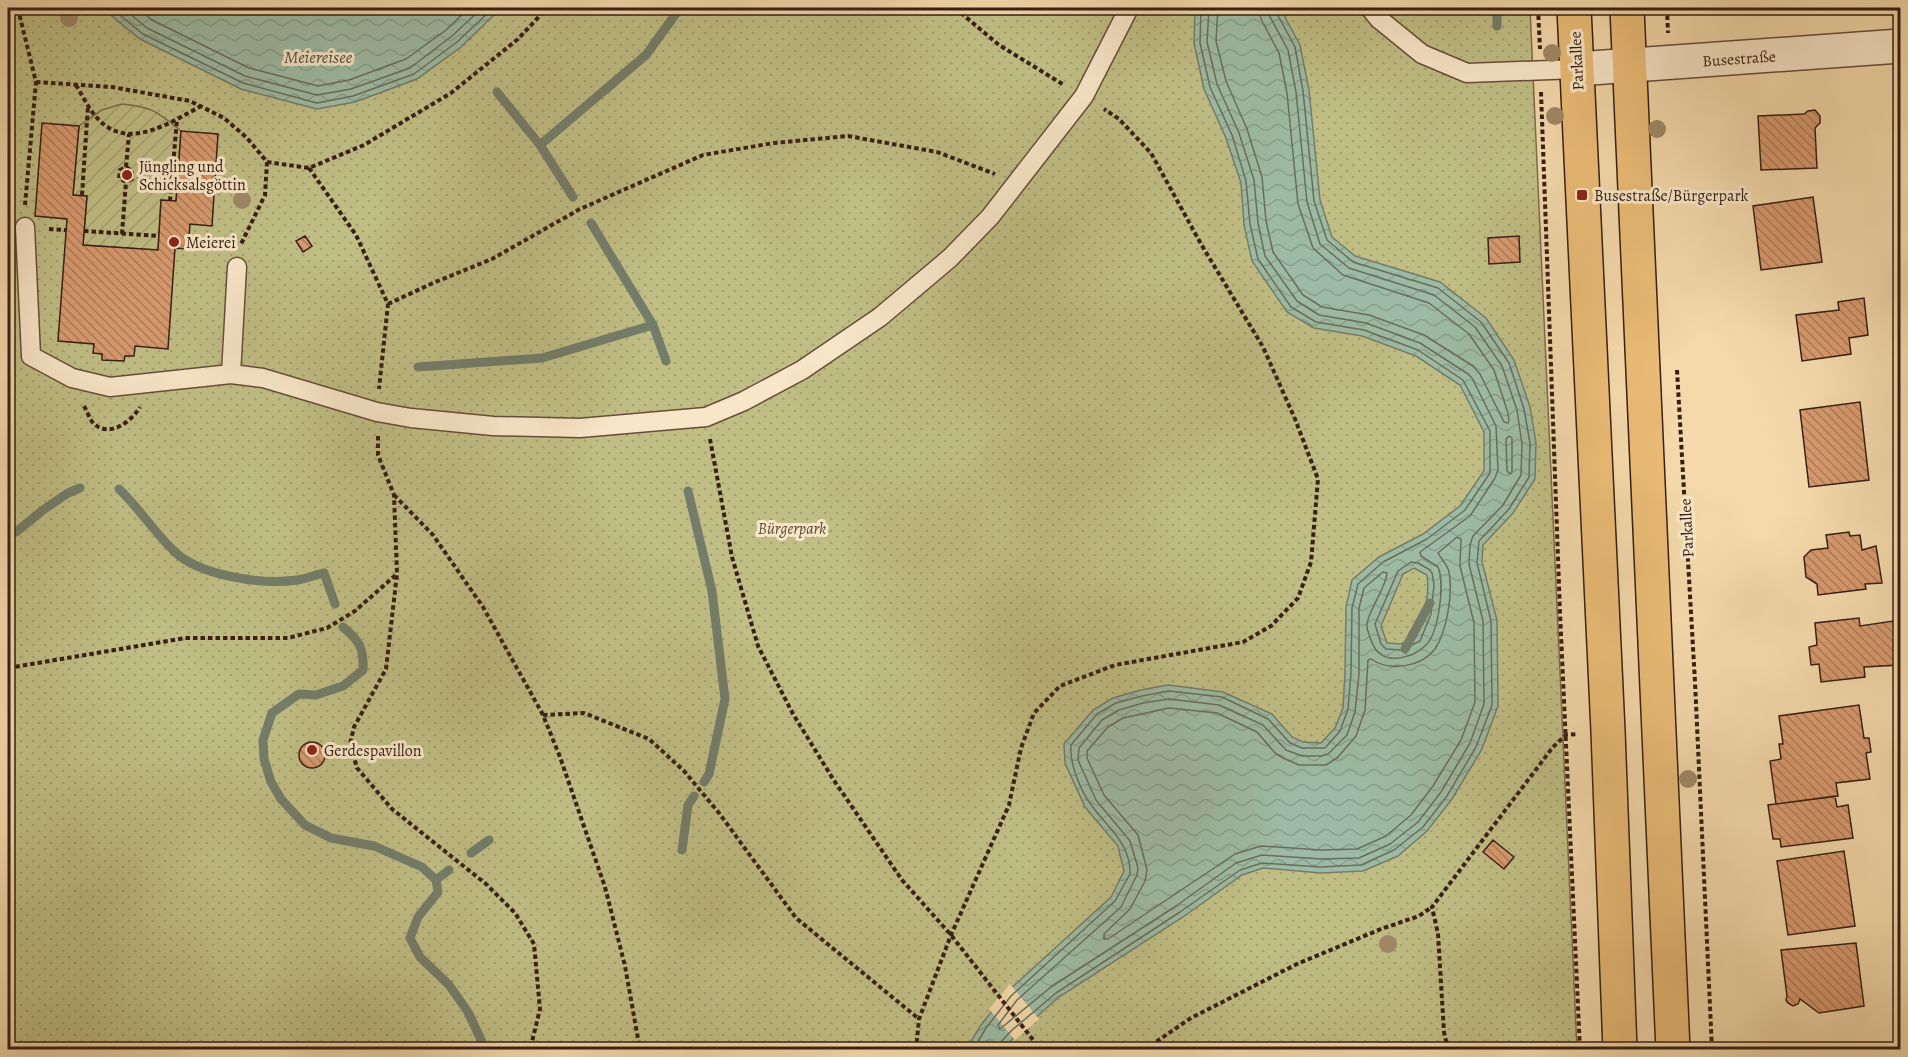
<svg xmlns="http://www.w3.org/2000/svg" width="1908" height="1057" font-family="Alegreya,serif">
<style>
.park{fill:url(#park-dots);stroke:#7c6e4c;stroke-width:1.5}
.garden{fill:url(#garden-furrows);stroke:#7c6e4c;stroke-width:1.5}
.water{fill:url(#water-waves);stroke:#747d6a;stroke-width:1.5;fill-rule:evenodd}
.pier{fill:#f4d9ab}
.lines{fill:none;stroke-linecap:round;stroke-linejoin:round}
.shore{stroke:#6a6d5c;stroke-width:1.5}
.stream{stroke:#747d6a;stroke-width:9}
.building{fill:url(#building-back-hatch);stroke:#371f13;stroke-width:1.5}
.lane-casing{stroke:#664e39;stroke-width:21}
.street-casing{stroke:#664e39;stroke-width:36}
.primary-casing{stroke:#371f13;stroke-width:36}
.path{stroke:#371f13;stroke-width:4;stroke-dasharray:4.5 3;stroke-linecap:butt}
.lane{stroke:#f8e6c8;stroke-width:18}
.street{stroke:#f8e6c8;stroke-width:33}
.primary{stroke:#eabc76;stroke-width:33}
.tree{fill:#9f8967}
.poi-dot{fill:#8f2418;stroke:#f8e6c8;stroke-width:2}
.labels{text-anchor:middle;stroke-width:6;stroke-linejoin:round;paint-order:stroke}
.street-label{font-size:16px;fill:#371f13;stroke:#f8e6c8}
.poi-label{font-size:16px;fill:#371f13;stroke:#f8e6c8;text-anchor:start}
.park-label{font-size:16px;font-style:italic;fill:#594730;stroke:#f8e6c8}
.water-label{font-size:18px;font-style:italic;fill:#564e3e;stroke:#f8e6c8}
</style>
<defs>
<pattern id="park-dots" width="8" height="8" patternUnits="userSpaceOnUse" patternTransform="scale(1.5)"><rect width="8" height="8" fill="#c0be85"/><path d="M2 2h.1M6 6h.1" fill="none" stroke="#a6a372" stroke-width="1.8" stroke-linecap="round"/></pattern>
<pattern id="garden-furrows" width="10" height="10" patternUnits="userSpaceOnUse" patternTransform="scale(1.5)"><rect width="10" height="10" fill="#c0be85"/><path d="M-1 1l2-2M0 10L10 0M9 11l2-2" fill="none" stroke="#a6a372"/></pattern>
<pattern id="water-waves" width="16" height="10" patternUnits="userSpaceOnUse" patternTransform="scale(1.5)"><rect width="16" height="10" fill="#9dbba4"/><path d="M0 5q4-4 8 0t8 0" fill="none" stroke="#88a08c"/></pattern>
<pattern id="building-back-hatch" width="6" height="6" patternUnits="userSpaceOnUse" patternTransform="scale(1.5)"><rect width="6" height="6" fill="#d89a6f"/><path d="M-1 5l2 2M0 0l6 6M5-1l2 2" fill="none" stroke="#b07d5a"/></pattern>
</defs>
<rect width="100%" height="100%" fill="#f4d9ab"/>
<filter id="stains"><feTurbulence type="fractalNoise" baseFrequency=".00333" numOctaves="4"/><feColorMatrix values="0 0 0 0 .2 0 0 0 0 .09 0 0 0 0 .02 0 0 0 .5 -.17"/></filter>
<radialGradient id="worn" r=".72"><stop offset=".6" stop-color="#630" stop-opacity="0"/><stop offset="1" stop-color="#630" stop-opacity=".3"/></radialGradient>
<path class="park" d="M8,8H1530L1577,1049H8Z"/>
<path class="garden" d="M122,104C153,107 158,112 181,131L176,201L161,200L158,250L83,245L87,196L73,195L79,126L102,110Z"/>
<path class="water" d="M102,8H501L461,47L417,79L355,102L317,109L241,89L140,39Z
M1195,8H1280L1300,45L1309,90L1320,200L1332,237L1355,256L1440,282L1486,318L1514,360L1530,407L1536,443L1535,479L1513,513L1483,545L1482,562L1497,620L1498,706L1482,749L1452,799L1427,831L1398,856L1363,871L1321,873L1263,868L1242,875L1183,917L1059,997L1015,1036L1003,1049L966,1050L981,1025L1007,992L1111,897L1124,871L1118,846L1085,807L1065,763L1064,744L1093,710L1113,698L1141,690L1168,685L1223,692L1272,714L1292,737L1303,742L1321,743L1335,728L1343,708L1345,673L1346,607L1352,580L1379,557L1423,534L1460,506L1484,471V432L1460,385L1416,356L1362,336L1314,328L1287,312L1252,261L1244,225L1241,183L1226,138L1204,89L1194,43ZM1414,568L1427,575C1430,596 1424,616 1416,636L1401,644L1387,643L1381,626L1403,574Z"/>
<path class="pier" d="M1010,984L1039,1019L1015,1040L989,1009Z"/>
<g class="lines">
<path class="shore" d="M111,8L143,34L243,83L317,103L353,96L414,74L457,42L493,8
M123,8L147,28L245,76L317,95L351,89L410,68L452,36L482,8
M137,8L152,20L249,68L318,86L349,80L406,59L446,30L469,8
M1209,8L1207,42L1217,84L1239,133L1254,180L1258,223L1265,256L1297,301L1319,315L1366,323L1420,343L1468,374L1472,378L1496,426L1498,470L1495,478L1470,516L1420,552L1421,556L1438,567C1445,583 1439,634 1425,646C1414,656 1392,664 1379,653C1373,649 1369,635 1367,628C1365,615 1386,589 1387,573L1383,572L1364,588L1359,608V674L1355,712L1347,735L1328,754L1321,756H1302L1286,750L1263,725L1219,705L1169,699L1143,703L1119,710L1102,720L1079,748L1078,760L1096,800L1130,841L1138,868L1137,875L1121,907L1017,1000L998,1025L1000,1029L1051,987L1176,906L1236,863L1262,855L1321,859L1359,858L1390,844L1418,822L1441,792L1470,743L1484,704L1483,621L1469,564L1470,545L1473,536L1503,505L1521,475L1522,444L1517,410L1502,366L1475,327L1434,295L1349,268L1320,244L1307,202L1296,92L1288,50L1269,15L1268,8
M1218,8L1216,41L1226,81L1247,129L1262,177L1266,221L1273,252L1303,295L1322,307L1369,315L1424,335L1473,366L1480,374L1504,422L1508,423L1509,421L1508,413L1494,370L1469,334L1429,303L1343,275L1313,248L1298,204L1287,93L1279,53L1261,19L1259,8
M1509,436L1512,438V472L1510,474L1507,471L1506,439Z
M1457,537L1461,539L1460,566L1474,623L1475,702L1461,740L1433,786L1411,815L1386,836L1357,849L1321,850L1261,846L1235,854L1108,939H1104V934L1130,909L1145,881L1147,870L1138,835L1104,795L1087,758V751L1108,727L1123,718L1169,708L1217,713L1257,732L1275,753L1283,758L1299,765H1326L1337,758L1356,736L1365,710L1368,660L1371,659C1390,672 1421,667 1435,649C1447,631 1453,593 1449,572C1447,564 1441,559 1438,553Z
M1411,562L1418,563L1430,570L1432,573L1434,585L1431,614L1420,641L1402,650L1386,649L1381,644L1375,624L1398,571Z
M973,1050L986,1028L1011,996L1115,901L1130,874C1131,844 1108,828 1092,806C1081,792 1069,763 1071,745L1097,714L1116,703L1142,696L1169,691L1222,697L1268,719L1290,743L1302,748H1325L1340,731L1348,709L1351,673L1352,608L1358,584L1383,562L1427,539L1465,510L1490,473V431L1463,380L1418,350L1364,330L1316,322L1291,307L1258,259L1250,224L1246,181L1232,135L1210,87L1200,43L1201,8
M998,1050L999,1044L1011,1031L1056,993L1180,912L1240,870L1262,863L1321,867L1361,865L1394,850L1423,827L1447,796L1476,747L1492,705L1491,621L1477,563L1479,541L1509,509L1529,477L1530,443L1524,409L1509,363L1481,322L1438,288L1353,262L1327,240L1314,201L1303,91L1295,47L1276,12V8"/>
<path class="stream" d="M1497,8V26
M497,92L540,145L573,197
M540,145L646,55L680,8
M591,223L653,325L666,361
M418,367L542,358L653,325
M119,489C139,508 154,532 174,551C199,576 263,585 297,580C306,579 315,575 324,573L335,604
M688,491L712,591L725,699L709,774L704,782
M8,535L16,532L43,510L68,493L80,488
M343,627C360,641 364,649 363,670L343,686L316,695L299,694L272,713L263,740L264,759L271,782L281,799L305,825L331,838L374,846L422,867L436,880L438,892L418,917L410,938L420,957L449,985L468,1012L482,1042V1050
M1405,649L1430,603
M682,850L688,805L694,796
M471,853L489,840
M436,880L449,870"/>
</g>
<path class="building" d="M1815,110L1820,116V123L1815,128L1817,168L1761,170L1758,116L1804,114L1808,111Z
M42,123L79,126L73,195L87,196L83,245L158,250L161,200L176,201L181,131L218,134L212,226L190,224L188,249L175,248L168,349L135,346L134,356H125L124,361L102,360V354L93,353L94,344L58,341L67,219L35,216Z
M1813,197L1822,262L1761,270L1753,206Z
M305,236L312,246L303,252L296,241Z
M1519,236L1520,262L1489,264L1488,238Z
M1864,298L1868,335L1849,338L1851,354L1802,361L1796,315L1839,310L1838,302Z
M1860,402L1869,480L1809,487L1800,410Z
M1849,532L1850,536L1860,535L1862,550L1876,546L1882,583L1865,584L1866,589L1818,595L1817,584L1806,577L1804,557L1811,550L1828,548L1826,535Z
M1859,618L1860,626L1900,620V665L1864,667L1865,677L1821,682L1819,664L1811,665L1809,647L1817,645L1815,623Z
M1859,705L1864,738H1869L1871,752L1866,753L1870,779L1836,783L1838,796L1776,804L1770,761L1781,759L1779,744H1783L1779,716Z
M299 755a13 13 0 1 1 26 0a13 13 0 1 1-26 0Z
M1835,796L1837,807L1848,805L1853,838L1781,847L1780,839H1773L1768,805Z
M1493,840L1514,857L1504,869L1483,852Z
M1844,851L1855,926L1788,935L1777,861Z
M1856,943L1864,1006L1819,1013L1800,999L1798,1004L1793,1006L1788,1003L1786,1000L1787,996L1781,950Z"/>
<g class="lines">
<defs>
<path id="lane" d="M1370,8L1379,19L1422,54L1467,73L1577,69
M25,227L31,356L72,378L110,387L231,374L263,378L377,412L411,418L493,426L580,428L706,417L744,401L802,370L880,317L950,258L990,217L1084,96L1129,8
M231,374L237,267"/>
<path id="street" d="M1577,69L1900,46"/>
<path id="primary" d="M1574,8L1608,731L1620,1050
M1627,8L1673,1050"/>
</defs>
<use href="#lane" class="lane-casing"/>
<use href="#street" class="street-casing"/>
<use href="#primary" class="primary-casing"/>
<path class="path" d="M20,8V17L36,82L25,205
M955,8L999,45L1064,85
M1538,8L1540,49
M1667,8L1668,33
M36,82L112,87L190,101L224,118L247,138L267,162L265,195L240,246
M76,85C83,97 90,111 99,120C129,151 171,122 201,106
M1541,92L1560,613L1580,1050
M267,162L309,168L364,145L451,93L518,39L547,8
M126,167L132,171V179L126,182L119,178L120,170Z
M126,167L129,134
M309,168L356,235L388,304L379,389
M82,195L88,106
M170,201L177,119
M49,229L66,230
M84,231L159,236
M122,234L126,182
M189,238L233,241
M388,304L433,283L492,259L580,209L703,155L774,143L848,136L937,152L995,174
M1677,370L1695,682L1712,1050
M84,406C87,411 90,420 94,424C110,438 132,421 140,407
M378,436V455L394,495L397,574L386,669L354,727L350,744L357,768L392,809L486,884L515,913L534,944L540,1009L530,1050
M710,439L732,557L758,646L793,714L833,779L902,880L951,935L1041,1050
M394,495L433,535L483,607L543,715L560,757L605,887L625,966L640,1050
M8,668L185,638H288L327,628L355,611L397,574
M543,715L584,713L649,739L684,771L719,813L796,918L919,1019
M916,1050L919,1019L951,935L1009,805L1021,748L1034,713L1060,686L1115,665L1243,642L1271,626L1298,598L1311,562L1318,479L1295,419L1263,347L1201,244L1151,153L1119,119L1104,109
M1144,1050L1191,1018L1297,964L1381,929L1419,916L1432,907
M1448,1050L1444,1032L1438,934L1432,907L1553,747L1566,735L1578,734"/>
<use href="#lane" class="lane"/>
<use href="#street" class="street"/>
<use href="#primary" class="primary"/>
</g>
<g class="tree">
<circle cx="69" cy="18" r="9"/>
<circle cx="1552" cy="53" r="9"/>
<circle cx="1555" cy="116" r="9"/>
<circle cx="1657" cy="129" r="9"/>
<circle cx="242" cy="200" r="9"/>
<circle cx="1688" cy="779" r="9"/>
<circle cx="1388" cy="944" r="9"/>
</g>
<g class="poi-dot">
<circle cx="127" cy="175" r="6"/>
<rect x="1576" y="189" width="12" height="12" rx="3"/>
<circle cx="174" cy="242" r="6"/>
<circle cx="312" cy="750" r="6"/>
</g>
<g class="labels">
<g class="street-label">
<text transform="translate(1739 58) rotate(-4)" y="6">Busestraße</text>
<text transform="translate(1576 61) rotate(-93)" y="6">Parkallee</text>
<text transform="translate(1686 528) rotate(-93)" y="6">Parkallee</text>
</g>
<g class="poi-label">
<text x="139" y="172">Jüngling und<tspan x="139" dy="18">Schicksalsgöttin</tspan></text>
<text x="1594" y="201">Busestraße/Bürgerpark</text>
<text x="186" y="248">Meierei</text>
<text x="324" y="756">Gerdespavillon</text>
</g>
<g class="park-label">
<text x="792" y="534">Bürgerpark</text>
</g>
<g class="water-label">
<text x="318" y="63">Meiereisee</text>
</g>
</g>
<rect width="1908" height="1057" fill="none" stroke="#f4d9ab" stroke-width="30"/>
<rect x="9" y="9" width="1890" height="1039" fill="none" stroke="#371f13" stroke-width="3"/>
<rect x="15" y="15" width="1878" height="1027" fill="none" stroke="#371f13" stroke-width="1.5"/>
<rect width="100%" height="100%" filter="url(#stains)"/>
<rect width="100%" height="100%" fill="url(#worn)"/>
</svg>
